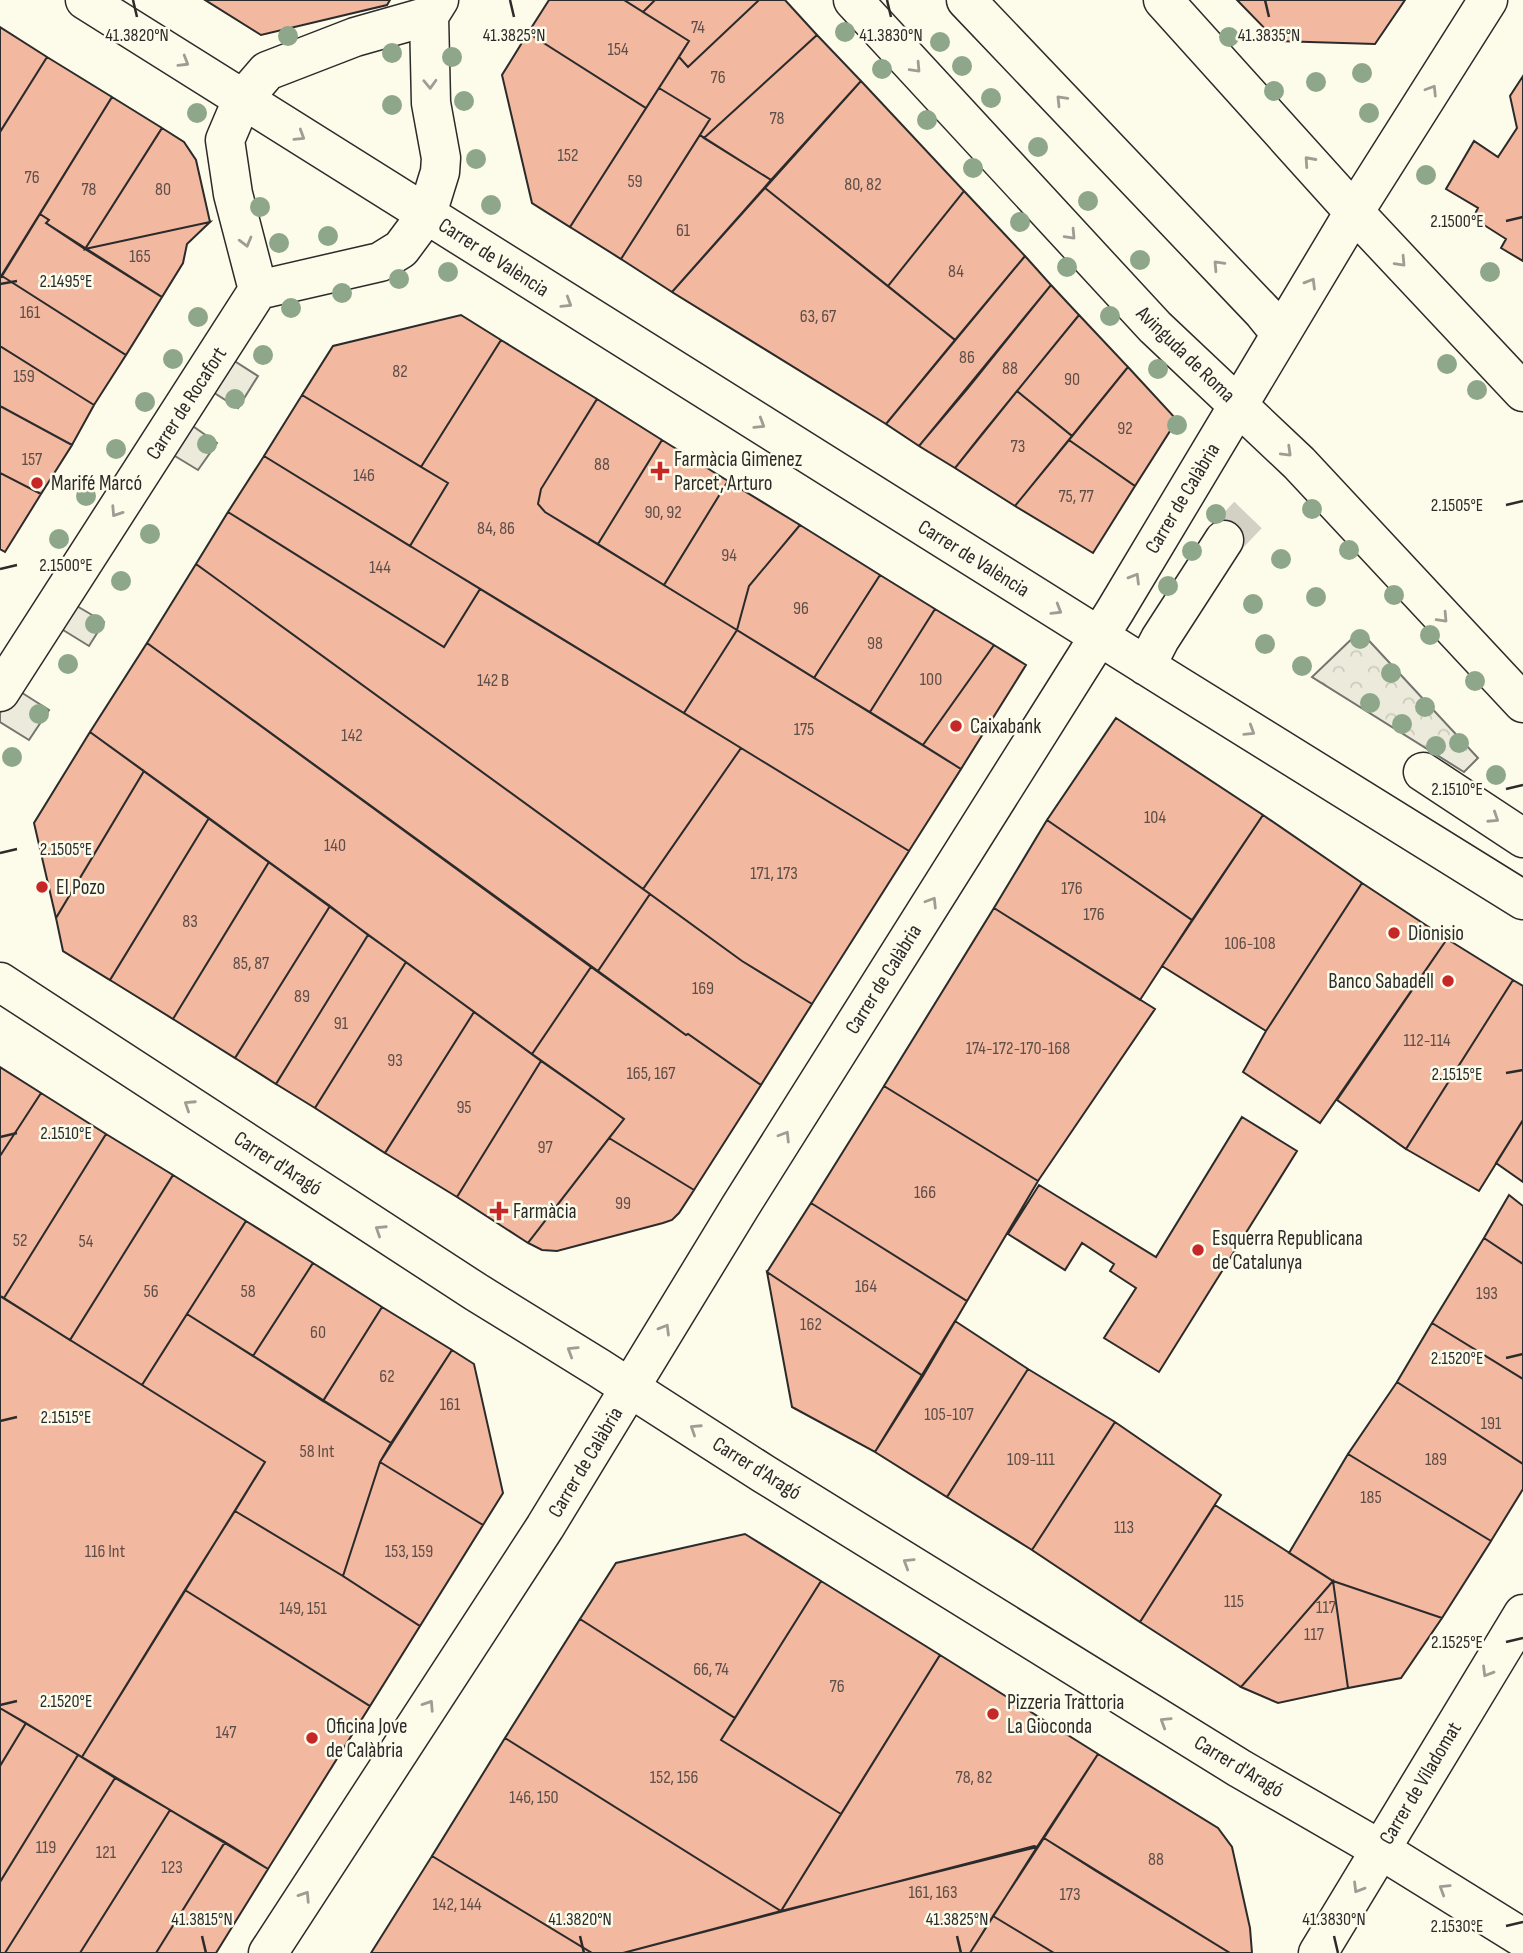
<svg xmlns="http://www.w3.org/2000/svg" width="1523" height="1953" font-family="'Sofia Sans Condensed',sans-serif">
<style>
.park{fill:url(#park-crowns);stroke:#74746e;stroke-width:2}
.garden{fill:#ecebdb;stroke:#74746e;stroke-width:2}
.building{fill:#f2b8a0;stroke:#2b2b2b;stroke-width:2}
.lines{fill:none;stroke-linecap:round;stroke-linejoin:round}
.minor-tunnel{stroke:#d3d1c4;stroke-width:38;stroke-dasharray:38 19;stroke-linecap:butt}
.minor-casing{stroke:#2b2b2b;stroke-width:41}
.major-casing{stroke:#2b2b2b;stroke-width:41}
.minor{stroke:#fdfbea;stroke-width:38}
.major{stroke:#fdfbea;stroke-width:38}
.tree{fill:#8ea78a}
.oneway{stroke:#9e9d94}
.ticks{fill:none;stroke:#2b2b2b;stroke-width:2.5}
.poi-dot{fill:#c62828;stroke:#fdfbea;stroke-width:2.5}
.labels{text-anchor:middle;stroke-width:5;stroke-linejoin:round;paint-order:stroke}
.number-label{font-size:18px;fill:#5d4e48}
.street-label{font-size:21px;fill:#2b2b2b;stroke:#fdfbea}
.poi-label{font-size:21px;fill:#2b2b2b;stroke:#fdfbea;text-anchor:start}
.ticks-label{font-size:18px;text-anchor:middle;fill:#2b2b2b;stroke:#fdfbea;stroke-width:5;stroke-linejoin:round;paint-order:stroke}
</style>
<defs>
<pattern id="park-crowns" width="20" height="18" patternUnits="userSpaceOnUse" patternTransform="scale(1.75)"><rect width="20" height="18" fill="#ecebdb"/><path d="M2 6a3 3 0 1 1 6 0M12 15a3 3 0 1 1 6 0" fill="none" stroke="#cbcabc"/></pattern>
</defs>
<rect width="100%" height="100%" fill="#fdfbea"/>
<path class="park" d="M1360,631L1478,758L1464,772L1312,677Z"/>
<path class="garden" d="M225,355L258,376L238,408L205,387Z
M184,420L217,443L198,470L165,450Z
M70,602L104,622L89,646L55,625Z
M16,689L49,710L29,740L0,722V713Z"/>
<path class="building" d="M205,0H390L387,5L261,35Z
M549,0H624L689,41L646,108L528,33Z
M624,0H655L643,12Z
M655,0H759L688,67L679,57L689,41L643,12Z
M759,0H785L817,35L704,138L700,135L710,119L659,88L679,57L688,67Z
M1237,0H1405L1375,44L1277,41Z
M0,27L47,57L0,132Z
M528,33L646,108L570,227L532,203L502,75Z
M817,35L861,81L771,180L704,138Z
M47,57L112,97L0,278V132Z
M1523,76V261L1501,248L1506,239L1473,218L1478,208L1446,189L1474,141L1498,157L1517,128L1510,96Z
M861,81L964,191L888,286L765,188Z
M659,88L710,119L621,259L570,227Z
M112,97L162,128L85,249L46,223L49,220L40,214Z
M162,128L184,142L196,160L210,222L85,249Z
M700,135L771,180L672,292L621,259Z
M765,188L955,340L886,424L672,292Z
M964,191L1025,256L955,340L888,286Z
M40,214L49,220L46,223L162,297L126,355L2,276Z
M210,222L187,244L183,263L162,297L85,249Z
M1025,256L1051,285L968,388L919,446L886,424Z
M2,276L126,355L94,405L0,346V278Z
M1051,285L1079,315L982,434L955,468L919,446Z
M461,315L501,340L421,467L302,395L333,346Z
M1079,315L1128,367L1072,436L1017,391Z
M501,340L597,399L541,489L538,504L545,512L737,630L684,713L410,546L448,483L421,467Z
M0,346L94,405L72,445L0,406Z
M1128,367L1177,420L1135,486L1069,440Z
M1017,391L1072,436L1015,506L955,468Z
M302,395L448,483L410,546L264,456Z
M597,399L662,440L598,544L545,512L538,504L541,489Z
M0,406L72,445L41,494L0,473Z
M662,440L728,481L664,585L598,544Z
M1069,440L1135,486L1093,553L1015,506Z
M264,456L480,589L444,647L228,512Z
M0,473L41,494L5,552L0,549Z
M728,481L800,525L749,586L737,630L664,585Z
M228,512L444,647L480,589L741,748L643,889L196,564Z
M800,525L880,575L814,678L737,630L749,586Z
M196,564L650,894L598,971L147,643Z
M880,575L935,609L870,712L814,678Z
M935,609L994,645L923,745L870,712Z
M737,630L961,769L909,851L684,713Z
M147,643L591,967L532,1054L90,732Z
M994,645L1026,665L961,769L923,745Z
M1116,718L1263,815L1192,920L1047,820Z
M90,732L144,771L56,918L34,823Z
M741,748L909,851L812,1004L742,961L643,889Z
M144,771L209,818L110,980L63,951L56,918Z
M1263,815L1362,883L1266,1031L1162,966Z
M209,818L269,862L173,1019L110,980Z
M1047,820L1192,920L1140,1000L994,908Z
M269,862L330,906L235,1058L173,1019Z
M1362,883L1447,939L1320,1123L1243,1072L1266,1031Z
M650,894L742,961L812,1004L761,1085L688,1034L686,1035L598,971Z
M330,906L368,935L276,1084L235,1058Z
M994,908L1155,1009L1038,1181L884,1086Z
M368,935L406,962L315,1108L276,1084Z
M1447,939L1513,980L1406,1149L1337,1100Z
M406,962L474,1012L385,1153L315,1108Z
M591,967L686,1035L688,1034L761,1085L694,1190L609,1138L624,1119L532,1054Z
M1513,980L1523,986V1120L1479,1191L1406,1149Z
M474,1012L541,1061L457,1197L385,1153Z
M541,1061L624,1119L528,1243L457,1197Z
M0,1067L41,1093L0,1156Z
M884,1086L1038,1181L967,1301L811,1203Z
M41,1093L106,1134L4,1298L0,1296V1156Z
M1242,1117L1297,1151L1159,1372L1104,1338L1136,1288L1110,1271L1114,1264L1082,1243L1065,1270L1008,1234L1039,1185L1156,1257Z
M1523,1120V1182L1496,1163Z
M106,1134L173,1175L70,1340L4,1298Z
M609,1138L694,1190L679,1213L672,1220L663,1223L557,1251L542,1250L528,1243Z
M173,1175L246,1221L142,1385L70,1340Z
M1509,1195L1523,1206V1264L1484,1238Z
M811,1203L967,1301L923,1376L767,1272Z
M246,1221L313,1263L253,1356L187,1314Z
M1484,1238L1523,1264V1379L1432,1323Z
M313,1263L382,1307L323,1401L253,1356Z
M767,1272L923,1376L875,1452L792,1407Z
M0,1296L265,1462L82,1757L0,1708Z
M382,1307L452,1350L391,1443L323,1401Z
M187,1314L391,1443L380,1462L343,1576L235,1511L265,1462L142,1385Z
M955,1321L1028,1369L947,1497L875,1452Z
M1432,1323L1523,1379V1464L1397,1382Z
M452,1350L474,1364L503,1493L483,1525L380,1462Z
M1028,1369L1115,1422L1032,1550L947,1497Z
M1397,1382L1523,1464V1489L1491,1541L1348,1454Z
M1115,1422L1221,1495L1140,1622L1032,1550Z
M1348,1454L1491,1541L1442,1618L1333,1581L1289,1553Z
M380,1462L483,1525L420,1626L343,1576Z
M1215,1505L1333,1581L1241,1687L1140,1622Z
M235,1511L343,1576L420,1626L370,1706L185,1590Z
M745,1534L821,1581L735,1718L580,1619L616,1563Z
M821,1581L940,1655L841,1814L721,1740Z
M1333,1581L1348,1688L1278,1703L1241,1687Z
M1333,1581L1442,1618L1401,1678L1348,1688Z
M185,1590L370,1706L268,1869L82,1757Z
M580,1619L735,1718L721,1740L841,1814L781,1911L505,1738Z
M940,1655L1098,1754L1037,1847L781,1911Z
M0,1708L26,1723L0,1766Z
M26,1723L78,1755L0,1882V1766Z
M505,1738L781,1911L623,1953H592L432,1856Z
M1098,1754L1218,1828L1232,1847L1250,1928L1252,1953H1230L1044,1838Z
M78,1755L115,1778L5,1953H0V1882Z
M115,1778L170,1810L80,1953H5Z
M170,1810L225,1842L156,1953H80Z
M1044,1838L1096,1871L1230,1953H1054L993,1916Z
M225,1842L268,1869L216,1953H156Z
M1034,1846L1037,1847L970,1953H623Z
M432,1856L592,1953H371Z
M993,1916L1054,1953H970Z"/>
<g class="lines">
<path class="minor-tunnel" d="M1224,540L1248,515"/>
<defs>
<path id="minor" d="M85,0L1164,677L1523,900
M853,0L1155,327L1299,463L1523,703
M966,0L1263,312L1280,333
M1163,0L1354,212L1523,392
M258,290L233,194L225,140L242,100L267,71L355,37L429,16
M1146,666L1160,639L1224,540
M0,692L258,290L380,262L401,249L427,214L440,172L441,158L431,103L429,16L439,0
M1423,772L1523,838
M268,1953L545,1527L740,1207L1115,611L1354,212L1488,0
M1318,1953L1523,1614"/>
<path id="major" d="M0,982L476,1292L599,1368L764,1474L1239,1768L1381,1850L1523,1938"/>
</defs>
<use href="#minor" class="minor-casing"/>
<use href="#major" class="major-casing"/>
<use href="#minor" class="minor"/>
<use href="#major" class="major"/>
</g>
<g class="tree">
<circle cx="845" cy="32" r="10"/>
<circle cx="288" cy="36" r="10"/>
<circle cx="1229" cy="37" r="10"/>
<circle cx="940" cy="42" r="10"/>
<circle cx="392" cy="53" r="10"/>
<circle cx="452" cy="57" r="10"/>
<circle cx="962" cy="66" r="10"/>
<circle cx="882" cy="69" r="10"/>
<circle cx="1362" cy="73" r="10"/>
<circle cx="1316" cy="82" r="10"/>
<circle cx="1274" cy="91" r="10"/>
<circle cx="991" cy="98" r="10"/>
<circle cx="464" cy="101" r="10"/>
<circle cx="392" cy="105" r="10"/>
<circle cx="197" cy="113" r="10"/>
<circle cx="1369" cy="113" r="10"/>
<circle cx="927" cy="120" r="10"/>
<circle cx="1038" cy="147" r="10"/>
<circle cx="476" cy="159" r="10"/>
<circle cx="973" cy="168" r="10"/>
<circle cx="1426" cy="175" r="10"/>
<circle cx="1088" cy="201" r="10"/>
<circle cx="491" cy="205" r="10"/>
<circle cx="260" cy="207" r="10"/>
<circle cx="1020" cy="222" r="10"/>
<circle cx="328" cy="236" r="10"/>
<circle cx="279" cy="243" r="10"/>
<circle cx="1140" cy="260" r="10"/>
<circle cx="1067" cy="267" r="10"/>
<circle cx="448" cy="272" r="10"/>
<circle cx="1490" cy="272" r="10"/>
<circle cx="399" cy="279" r="10"/>
<circle cx="342" cy="293" r="10"/>
<circle cx="291" cy="308" r="10"/>
<circle cx="1110" cy="316" r="10"/>
<circle cx="198" cy="317" r="10"/>
<circle cx="263" cy="355" r="10"/>
<circle cx="173" cy="359" r="10"/>
<circle cx="1447" cy="364" r="10"/>
<circle cx="1158" cy="369" r="10"/>
<circle cx="1477" cy="390" r="10"/>
<circle cx="235" cy="399" r="10"/>
<circle cx="145" cy="402" r="10"/>
<circle cx="1177" cy="425" r="10"/>
<circle cx="207" cy="444" r="10"/>
<circle cx="116" cy="449" r="10"/>
<circle cx="86" cy="496" r="10"/>
<circle cx="1312" cy="509" r="10"/>
<circle cx="1216" cy="514" r="10"/>
<circle cx="150" cy="534" r="10"/>
<circle cx="59" cy="539" r="10"/>
<circle cx="1349" cy="550" r="10"/>
<circle cx="1192" cy="551" r="10"/>
<circle cx="1281" cy="559" r="10"/>
<circle cx="121" cy="581" r="10"/>
<circle cx="1168" cy="586" r="10"/>
<circle cx="1394" cy="595" r="10"/>
<circle cx="1316" cy="597" r="10"/>
<circle cx="1253" cy="604" r="10"/>
<circle cx="95" cy="624" r="10"/>
<circle cx="1430" cy="635" r="10"/>
<circle cx="1360" cy="639" r="10"/>
<circle cx="1265" cy="644" r="10"/>
<circle cx="68" cy="664" r="10"/>
<circle cx="1302" cy="666" r="10"/>
<circle cx="1391" cy="673" r="10"/>
<circle cx="1475" cy="681" r="10"/>
<circle cx="1370" cy="703" r="10"/>
<circle cx="1425" cy="707" r="10"/>
<circle cx="39" cy="714" r="10"/>
<circle cx="1402" cy="724" r="10"/>
<circle cx="1459" cy="743" r="10"/>
<circle cx="1436" cy="746" r="10"/>
<circle cx="12" cy="757" r="10"/>
<circle cx="1496" cy="775" r="10"/>
</g>
<defs><path id="oneway-chevron" d="M-2-3.5L2.5 0L-2 3.5" fill="none" stroke-width="1.6" stroke-linecap="round" stroke-linejoin="round" transform="scale(1.75)"/></defs>
<g class="oneway">
<use href="#oneway-chevron" transform="translate(184 62) rotate(31)"/>
<use href="#oneway-chevron" transform="translate(916 68) rotate(47)"/>
<use href="#oneway-chevron" transform="translate(430 84) rotate(88)"/>
<use href="#oneway-chevron" transform="translate(1432 90) rotate(-58)"/>
<use href="#oneway-chevron" transform="translate(1061 100) rotate(-134)"/>
<use href="#oneway-chevron" transform="translate(300 136) rotate(32)"/>
<use href="#oneway-chevron" transform="translate(1309 161) rotate(-132)"/>
<use href="#oneway-chevron" transform="translate(1071 235) rotate(47)"/>
<use href="#oneway-chevron" transform="translate(246 242) rotate(75)"/>
<use href="#oneway-chevron" transform="translate(1401 262) rotate(47)"/>
<use href="#oneway-chevron" transform="translate(1218 265) rotate(-133)"/>
<use href="#oneway-chevron" transform="translate(1311 283) rotate(-59)"/>
<use href="#oneway-chevron" transform="translate(567 303) rotate(32)"/>
<use href="#oneway-chevron" transform="translate(760 424) rotate(32)"/>
<use href="#oneway-chevron" transform="translate(1287 452) rotate(44)"/>
<use href="#oneway-chevron" transform="translate(116 512) rotate(123)"/>
<use href="#oneway-chevron" transform="translate(1135 578) rotate(-59)"/>
<use href="#oneway-chevron" transform="translate(1057 610) rotate(31)"/>
<use href="#oneway-chevron" transform="translate(1443 618) rotate(47)"/>
<use href="#oneway-chevron" transform="translate(1250 731) rotate(32)"/>
<use href="#oneway-chevron" transform="translate(1494 818) rotate(33)"/>
<use href="#oneway-chevron" transform="translate(932 902) rotate(-58)"/>
<use href="#oneway-chevron" transform="translate(189 1105) rotate(-147)"/>
<use href="#oneway-chevron" transform="translate(785 1136) rotate(-58)"/>
<use href="#oneway-chevron" transform="translate(380 1230) rotate(-147)"/>
<use href="#oneway-chevron" transform="translate(665 1329) rotate(-59)"/>
<use href="#oneway-chevron" transform="translate(572 1351) rotate(-148)"/>
<use href="#oneway-chevron" transform="translate(695 1429) rotate(-147)"/>
<use href="#oneway-chevron" transform="translate(908 1563) rotate(-148)"/>
<use href="#oneway-chevron" transform="translate(1487 1672) rotate(121)"/>
<use href="#oneway-chevron" transform="translate(429 1705) rotate(-57)"/>
<use href="#oneway-chevron" transform="translate(1165 1722) rotate(-148)"/>
<use href="#oneway-chevron" transform="translate(1358 1888) rotate(121)"/>
<use href="#oneway-chevron" transform="translate(1444 1889) rotate(-148)"/>
<use href="#oneway-chevron" transform="translate(305 1896) rotate(-57)"/>
</g>
<path class="ticks" d="M133,0L137,17M510,0L514,17M887,0L891,17M1265,0L1269,17M1506,221L1523,217M0,284L17,281M1506,505L1523,501M0,569L17,565M1506,789L1523,785M0,853L17,849M1506,1073L1523,1070M0,1137L17,1133M1506,1358L1523,1354M0,1421L17,1417M1506,1642L1523,1638M0,1705L17,1701M1506,1926L1523,1922M202,1936L206,1953M580,1936L584,1953M957,1936L961,1953M1334,1936L1338,1953"/>
<g class="poi-dot">
<path d="M656.5 460.5h7v7h7v7h-7v7h-7v-7h-7v-7h7z"/>
<circle cx="37" cy="483" r="7"/>
<circle cx="956" cy="726" r="7"/>
<circle cx="42" cy="887" r="7"/>
<circle cx="1394" cy="933" r="7"/>
<circle cx="1448" cy="981" r="7"/>
<path d="M495.5 1200.5h7v7h7v7h-7v7h-7v-7h-7v-7h7z"/>
<circle cx="1198" cy="1250" r="7"/>
<circle cx="993" cy="1714" r="7"/>
<circle cx="312" cy="1738" r="7"/>
</g>
<g class="labels">
<g class="number-label">
<text x="698" y="33">74</text>
<text x="618" y="55">154</text>
<text x="718" y="83">76</text>
<text x="777" y="124">78</text>
<text x="568" y="161">152</text>
<text x="32" y="183">76</text>
<text x="635" y="187">59</text>
<text x="863" y="190">80, 82</text>
<text x="89" y="195">78</text>
<text x="163" y="195">80</text>
<text x="683" y="236">61</text>
<text x="140" y="262">165</text>
<text x="956" y="277">84</text>
<text x="30" y="318">161</text>
<text x="818" y="322">63, 67</text>
<text x="967" y="363">86</text>
<text x="1010" y="374">88</text>
<text x="400" y="377">82</text>
<text x="24" y="382">159</text>
<text x="1072" y="385">90</text>
<text x="1125" y="434">92</text>
<text x="1018" y="452">73</text>
<text x="32" y="465">157</text>
<text x="602" y="470">88</text>
<text x="364" y="481">146</text>
<text x="1076" y="502">75, 77</text>
<text x="663" y="518">90, 92</text>
<text x="496" y="534">84, 86</text>
<text x="729" y="561">94</text>
<text x="380" y="573">144</text>
<text x="801" y="614">96</text>
<text x="875" y="649">98</text>
<text x="931" y="685">100</text>
<text x="493" y="686">142 B</text>
<text x="804" y="735">175</text>
<text x="352" y="741">142</text>
<text x="1155" y="823">104</text>
<text x="335" y="851">140</text>
<text x="774" y="879">171, 173</text>
<text x="1072" y="894">176</text>
<text x="1094" y="920">176</text>
<text x="190" y="927">83</text>
<text x="1250" y="949">106-108</text>
<text x="251" y="969">85, 87</text>
<text x="703" y="994">169</text>
<text x="302" y="1002">89</text>
<text x="341" y="1029">91</text>
<text x="1427" y="1046">112-114</text>
<text x="1018" y="1054">174-172-170-168</text>
<text x="395" y="1066">93</text>
<text x="651" y="1079">165, 167</text>
<text x="464" y="1113">95</text>
<text x="545" y="1153">97</text>
<text x="925" y="1198">166</text>
<text x="623" y="1209">99</text>
<text x="20" y="1246">52</text>
<text x="86" y="1247">54</text>
<text x="866" y="1292">164</text>
<text x="151" y="1297">56</text>
<text x="248" y="1297">58</text>
<text x="1487" y="1299">193</text>
<text x="811" y="1330">162</text>
<text x="318" y="1338">60</text>
<text x="387" y="1382">62</text>
<text x="450" y="1410">161</text>
<text x="949" y="1420">105-107</text>
<text x="1491" y="1429">191</text>
<text x="317" y="1457">58 Int</text>
<text x="1031" y="1465">109-111</text>
<text x="1436" y="1465">189</text>
<text x="1371" y="1503">185</text>
<text x="1124" y="1533">113</text>
<text x="105" y="1557">116 Int</text>
<text x="409" y="1557">153, 159</text>
<text x="1234" y="1607">115</text>
<text x="1326" y="1613">117</text>
<text x="303" y="1614">149, 151</text>
<text x="1314" y="1640">117</text>
<text x="711" y="1675">66, 74</text>
<text x="837" y="1692">76</text>
<text x="226" y="1738">147</text>
<text x="674" y="1783">152, 156</text>
<text x="974" y="1783">78, 82</text>
<text x="534" y="1803">146, 150</text>
<text x="46" y="1853">119</text>
<text x="106" y="1858">121</text>
<text x="1156" y="1865">88</text>
<text x="172" y="1873">123</text>
<text x="933" y="1898">161, 163</text>
<text x="1070" y="1900">173</text>
<text x="457" y="1910">142, 144</text>
</g>
<g class="street-label">
<text transform="translate(494 257) rotate(33)" y="7">Carrer de València</text>
<text transform="translate(1186 354) rotate(44)" y="7">Avinguda de Roma</text>
<text transform="translate(186 403) rotate(-57)" y="7">Carrer de Rocafort</text>
<text transform="translate(1182 498) rotate(-59)" y="7">Carrer de Calàbria</text>
<text transform="translate(974 558) rotate(32)" y="7">Carrer de València</text>
<text transform="translate(883 979) rotate(-58)" y="7">Carrer de Calàbria</text>
<text transform="translate(278 1163) rotate(33)" y="7">Carrer d'Aragó</text>
<text transform="translate(585 1462) rotate(-59)" y="7">Carrer de Calàbria</text>
<text transform="translate(757 1468) rotate(32)" y="7">Carrer d'Aragó</text>
<text transform="translate(1239 1766) rotate(31)" y="7">Carrer d'Aragó</text>
<text transform="translate(1420 1783) rotate(-59)" y="7">Carrer de Viladomat</text>
</g>
<g class="poi-label">
<text x="674" y="466">Farmàcia Gimenez<tspan x="674" dy="24">Parcet, Arturo</tspan></text>
<text x="51" y="490">Marifé Marcó</text>
<text x="970" y="733">Caixabank</text>
<text x="56" y="894">El Pozo</text>
<text x="1408" y="940">Dionisio</text>
<text x="1434" y="988" text-anchor="end">Banco Sabadell</text>
<text x="513" y="1218">Farmàcia</text>
<text x="1212" y="1245">Esquerra Republicana<tspan x="1212" dy="24">de Catalunya</tspan></text>
<text x="1007" y="1709">Pizzeria Trattoria<tspan x="1007" dy="24">La Gioconda</tspan></text>
<text x="326" y="1733">Oficina Jove<tspan x="326" dy="24">de Calàbria</tspan></text>
</g>
</g>
<g class="ticks-label">
<text x="137" y="41">41.3820°N</text>
<text x="514" y="41">41.3825°N</text>
<text x="891" y="41">41.3830°N</text>
<text x="1269" y="41">41.3835°N</text>
<text x="1457" y="227">2.1500°E</text>
<text x="66" y="287">2.1495°E</text>
<text x="1457" y="511">2.1505°E</text>
<text x="66" y="571">2.1500°E</text>
<text x="1457" y="795">2.1510°E</text>
<text x="66" y="855">2.1505°E</text>
<text x="1457" y="1080">2.1515°E</text>
<text x="66" y="1139">2.1510°E</text>
<text x="1457" y="1364">2.1520°E</text>
<text x="66" y="1423">2.1515°E</text>
<text x="1457" y="1648">2.1525°E</text>
<text x="66" y="1707">2.1520°E</text>
<text x="202" y="1925">41.3815°N</text>
<text x="580" y="1925">41.3820°N</text>
<text x="957" y="1925">41.3825°N</text>
<text x="1334" y="1925">41.3830°N</text>
<text x="1457" y="1932">2.1530°E</text>
</g>
</svg>
